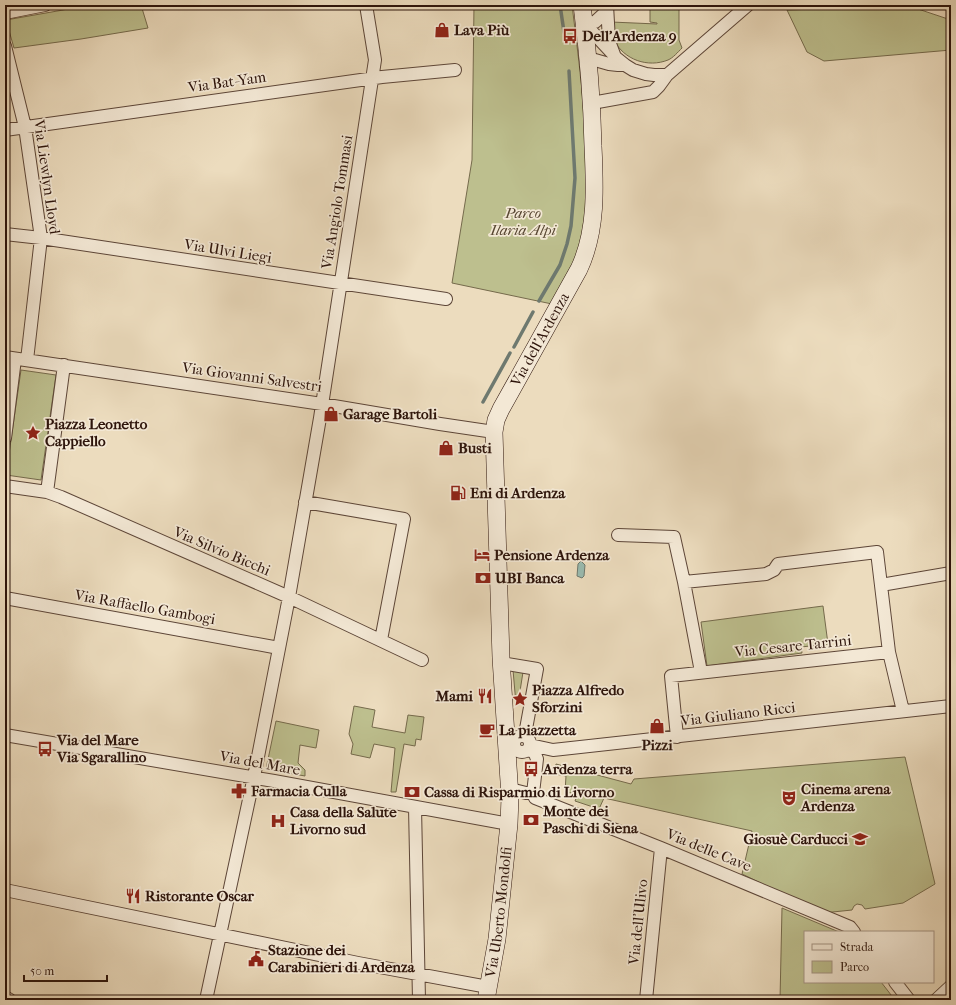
<svg xmlns="http://www.w3.org/2000/svg" width="956" height="1005" font-family="'IM FELL French Canon',serif">
<style>
.green{fill:#bdbf8e;stroke:#756a4c}
.water{fill:#99bcb1;stroke:#6e796f}
.lines{fill:none;stroke-linecap:round;stroke-linejoin:round}
.stream{stroke:#6e796f;stroke-width:3.5}
.street-casing{stroke:#5d4638;stroke-width:14}
.secondary-casing{stroke:#2d140b;stroke-width:18}
.street{stroke:#f3e8d5;stroke-width:12}
.secondary{stroke:#f3e8d5;stroke-width:17}
.labels{text-anchor:middle;stroke-width:3.5;stroke-linejoin:round;paint-order:stroke}
.poi-label{font-size:15px;font-weight:bold;fill:#2d140b;stroke:#f3e8d5;text-anchor:start}
.street-label{font-size:15px;fill:#2d140b;stroke:#f3e8d5}
.park-label{font-size:15px;font-style:italic;fill:#584732;stroke:#f3e8d5}
</style>
<rect width="100%" height="100%" fill="#ecdcbe"/>
<filter id="stains"><feTurbulence type="fractalNoise" baseFrequency=".005" numOctaves="4"/><feColorMatrix values="0 0 0 0 .2 0 0 0 0 .09 0 0 0 0 .02 0 0 0 .5 -.17"/></filter>
<radialGradient id="worn" r=".72"><stop offset=".6" stop-color="#630" stop-opacity="0"/><stop offset="1" stop-color="#630" stop-opacity=".3"/></radialGradient>
<path class="green" d="M84,5H141L148,28L81,39L14,48L6,20L63,10Z
M474,5H572C577,45 582,85 585,126C588,165 591,206 581,244C575,266 563,285 552,304L452,283L472,160Z
M650,5H679V40L682,48C678,52 673,58 668,60C648,68 624,60 614,40C612,35 612,28 611,22L657,24V23L650,22Z
M909,6L951,20V50L824,61L807,52L787,10Z
M21,370L56,375L41,480L6,475Z
M823,606L828,644L801,647L802,653L707,666L701,622Z
M513,670L523,672L518,704H516Z
M354,706L375,710L372,727L405,733L408,715L424,717L421,740L416,739L415,746L404,744L396,792H391L395,748L374,744L370,758L351,754L353,744L349,734Z
M276,721L319,730L316,748L300,745L298,763L305,770V776L266,769Z
M905,757L935,884L903,903L865,909L862,905L857,904L854,906L852,910L823,913L742,874L752,831L604,798L599,809L575,801L578,794L565,792L566,776L555,774L556,764L631,784L634,779Z
M782,908L839,932H805V982H881L895,1000H780Z"/>
<path class="water" d="M581,561L585,565L584,576L582,578L577,576L578,564Z"/>
<g class="lines">
<path class="stream" d="M560,5L564,32
M539,301L560,265L567,244L571,226L575,178L569,71
M514,347L533,312
M483,402L510,353"/>
<defs>
<path id="street" d="M607,5L609,41L615,57L625,65
M5,13L45,5
M584,23L612,53
M584,23L595,22L607,11
M5,46L25,127L41,238L27,360
M588,58L609,64L618,65H625L633,70L646,74L654,75H667
M592,103L653,92L659,86L667,75L748,5
M5,130L382,77L455,70
M5,234L41,238L446,299
M5,357L322,404L440,424L494,432
M5,438L15,359
M5,486L47,492L61,497L289,597L422,660
M47,492L64,365
M305,502L404,519L381,640
M618,535L674,537L684,582
M881,585L951,573
M5,598L279,648
M501,663L537,669L526,729V737
M701,672L684,582L766,574L774,570L778,564L877,552L889,652
M5,735L274,781L509,824
M514 744a8 8 0 1 1 16 0a8 8 0 1 1-16 0Z
M677,737L671,676L889,652L903,711
M530,745L553,750L951,706
M529,748L535,754L537,759L533,793L535,798L661,848L850,927L854,932
M510,789L526,793H533
M415,807L419,1000
M5,890L358,963L488,987
M895,982L909,1000
M5,997L10,1000
M206,1000L256,767L289,597L320,418L375,60L366,5
M646,1000L661,848
M936,1000L951,986"/>
<g id="secondary">
<path id="s1" d="M486,1000L497,939L509,824L510,797L501,658L494,432L496,420L501,409L579,269C597,231 595,187 593,146C592,98 588,52 582,5"/>
</g>
</defs>
<use href="#street" class="street-casing"/>
<use href="#secondary" class="secondary-casing"/>
<use href="#street" class="street"/>
<use href="#secondary" class="secondary"/>
</g>
<defs>
<symbol id="shop-bare" viewBox="-9 -9 18 18"><path d="M-5-2.5h2.3a2.7 3.5 0 0 1 5.4 0H5L5.5 6h-11ZM-1.5-2.5h3a1.5 2.3 0 0 0-3 0Z" fill="#8f2418" stroke="#f3e8d5" stroke-width="2.5" paint-order="stroke"/></symbol>
<symbol id="bus-bare" viewBox="-9 -9 18 18"><path d="M-5-6H5V4H4V6H2V4H-2V6H-4V4H-5ZM-3.5-4V0h7V-4ZM-3.5 1.2v1.5H-2V1.2ZM2 1.2v1.5H3.5V1.2Z" fill="#8f2418" stroke="#f3e8d5" stroke-width="2.5" paint-order="stroke"/></symbol>
<symbol id="sight-bare" viewBox="-9 -9 18 18"><path d="M0-6L1.8-2.2L6-1.7L2.9 1.2L3.7 5.4L0 3.3L-3.7 5.4L-2.9 1.2L-6-1.7L-1.8-2.2Z" fill="#8f2418" stroke="#f3e8d5" stroke-width="2.5" paint-order="stroke"/></symbol>
<symbol id="fuel-bare" viewBox="-9 -9 18 18"><path d="M-5.5-6h7V0h2V4h1.3V-2.5L3-4.5l.8-.8L6-3V5H2.5V1h-1V6h-7ZM-4.2-4.7v3.2H.2V-4.7Z" fill="#8f2418" stroke="#f3e8d5" stroke-width="2.5" paint-order="stroke"/></symbol>
<symbol id="hotel-bare" viewBox="-9 -9 18 18"><path d="M-6-4.5h1.5V1H6V5H4.5V3h-9V5H-6ZM-4 0a1.8 1.8 0 1 1 3.6 0ZM.5 0V-2.5h3Q6-2.5 6 0Z" fill="#8f2418" stroke="#f3e8d5" stroke-width="2.5" paint-order="stroke"/></symbol>
<symbol id="bank-bare" viewBox="-9 -9 18 18"><path d="M-6-4H6V4H-6ZM0-2.3a2.3 2.3 0 1 0 0 4.6a2.3 2.3 0 1 0 0-4.6Z" fill="#8f2418" stroke="#f3e8d5" stroke-width="2.5" paint-order="stroke"/></symbol>
<symbol id="restaurant-bare" viewBox="-9 -9 18 18"><path d="M-5-6h1v4h1v-4h1v4h1v-4h1v5L-1.5 .5V6h-2V.5L-5-1ZM5-6V6H3V1.5H1.5Q1.5-4 5-6Z" fill="#8f2418" stroke="#f3e8d5" stroke-width="2.5" paint-order="stroke"/></symbol>
<symbol id="cafe-bare" viewBox="-9 -9 18 18"><path d="M-5.5-4.5H6V0H3Q3 3.5 0 3.5H-2.5Q-5.5 3.5-5.5 0ZM3-3.2v2h1.7v-2ZM-6 4.5H4V6H-6Z" fill="#8f2418" stroke="#f3e8d5" stroke-width="2.5" paint-order="stroke"/></symbol>
<symbol id="pharmacy-bare" viewBox="-9 -9 18 18"><path d="M-2-6h4v4h4v4h-4v4h-4v-4h-4v-4h4Z" fill="#8f2418" stroke="#f3e8d5" stroke-width="2.5" paint-order="stroke"/></symbol>
<symbol id="theatre-bare" viewBox="-9 -9 18 18"><path d="M-5-5.5Q0-4 5-5.5V0Q5 5 0 6Q-5 5-5 0ZM-3.3-2.5H-1v1.5H-3.3ZM1-2.5H3.3v1.5H1ZM-2.8 1Q0 5.5 2.8 1Z" fill="#8f2418" stroke="#f3e8d5" stroke-width="2.5" paint-order="stroke"/></symbol>
<symbol id="hospital-bare" viewBox="-9 -9 18 18"><path d="M-5-5h3v3.5h4V-5h3V5h-3V1.5h-4V5h-3Z" fill="#8f2418" stroke="#f3e8d5" stroke-width="2.5" paint-order="stroke"/></symbol>
<symbol id="school-bare" viewBox="-9 -9 18 18"><path d="M0-5L7-2L0 1L-7-2ZM-4 1L0 2.5L4 1V4Q0 6-4 4Z" fill="#8f2418" stroke="#f3e8d5" stroke-width="2.5" paint-order="stroke"/></symbol>
<symbol id="civic-bare" viewBox="-9 -9 18 18"><path d="M-.6-6.5H3V-4.5H.6V-3L4-1V1h2V6H-6V1h2V-1L-.6-3ZM-1.2 2.5V6h2.4V2.5Z" fill="#8f2418" stroke="#f3e8d5" stroke-width="2.5" paint-order="stroke"/></symbol>
</defs>
<g fill-rule="evenodd">
<use href="#shop-bare" x="431" y="19" width="22" height="22"/>
<use href="#bus-bare" x="559" y="25" width="22" height="22"/>
<use href="#shop-bare" x="320" y="403" width="22" height="22"/>
<use href="#sight-bare" x="22" y="422" width="22" height="22"/>
<use href="#shop-bare" x="435" y="437" width="22" height="22"/>
<use href="#fuel-bare" x="447" y="482" width="22" height="22"/>
<use href="#hotel-bare" x="471" y="544" width="22" height="22"/>
<use href="#bank-bare" x="472" y="567" width="22" height="22"/>
<use href="#restaurant-bare" x="474" y="685" width="22" height="22"/>
<use href="#sight-bare" x="509" y="688" width="22" height="22"/>
<use href="#shop-bare" x="646" y="715" width="22" height="22"/>
<use href="#cafe-bare" x="476" y="719" width="22" height="22"/>
<use href="#bus-bare" x="34" y="738" width="22" height="22"/>
<use href="#bus-bare" x="520" y="758" width="22" height="22"/>
<use href="#pharmacy-bare" x="228" y="780" width="22" height="22"/>
<use href="#bank-bare" x="401" y="781" width="22" height="22"/>
<use href="#theatre-bare" x="778" y="787" width="22" height="22"/>
<use href="#bank-bare" x="520" y="809" width="22" height="22"/>
<use href="#hospital-bare" x="267" y="810" width="22" height="22"/>
<use href="#school-bare" x="849" y="828" width="22" height="22"/>
<use href="#restaurant-bare" x="122" y="885" width="22" height="22"/>
<use href="#civic-bare" x="245" y="948" width="22" height="22"/>
</g>
<g class="labels">
<g class="poi-label">
<text x="454" y="35">Lava Più</text>
<text x="582" y="41">Dell’Ardenza 9</text>
<text x="343" y="419">Garage Bartoli</text>
<text x="45" y="429">Piazza Leonetto<tspan x="45" dy="17">Cappiello</tspan></text>
<text x="458" y="453">Busti</text>
<text x="470" y="498">Eni di Ardenza</text>
<text x="494" y="560">Pensione Ardenza</text>
<text x="495" y="583">UBI Banca</text>
<text x="532" y="695">Piazza Alfredo<tspan x="532" dy="17">Sforzini</tspan></text>
<text x="473" y="701" text-anchor="end">Mami</text>
<text x="499" y="735">La piazzetta</text>
<text x="57" y="745">Via del Mare<tspan x="57" dy="17">Via Sgarallino</tspan></text>
<text x="657" y="750" text-anchor="middle">Pizzi</text>
<text x="543" y="774">Ardenza terra</text>
<text x="801" y="794">Cinema arena<tspan x="801" dy="17">Ardenza</tspan></text>
<text x="251" y="796">Farmacia Culla</text>
<text x="424" y="797">Cassa di Risparmio di Livorno</text>
<text x="543" y="816">Monte dei<tspan x="543" dy="17">Paschi di Siena</tspan></text>
<text x="290" y="817">Casa della Salute<tspan x="290" dy="17">Livorno sud</tspan></text>
<text x="848" y="844" text-anchor="end">Giosuè Carducci</text>
<text x="145" y="901">Ristorante Oscar</text>
<text x="268" y="955">Stazione dei<tspan x="268" dy="17">Carabinieri di Ardenza</tspan></text>
</g>
<g class="street-label">
<text transform="translate(227 82) rotate(-8)" y="5">Via Bat-Yam</text>
<text transform="translate(47 177) rotate(82)" y="5">Via Liewlyn Lloyd</text>
<text transform="translate(337 202) rotate(-81)" y="5">Via Angiolo Tommasi</text>
<text transform="translate(228 251) rotate(9)" y="5">Via Ulvi Liegi</text>
<text dy="5" stroke="none"><textPath href="#s1" startOffset="674">Via dell'Ardenza</textPath></text>
<text transform="translate(252 377) rotate(8)" y="5">Via Giovanni Salvestri</text>
<text transform="translate(222 551) rotate(23)" y="5">Via Silvio Bicchi</text>
<text transform="translate(145 607) rotate(10)" y="5">Via Raffaello Gambogi</text>
<text transform="translate(793 646) rotate(-6)" y="5">Via Cesare Tarrini</text>
<text transform="translate(738 714) rotate(-7)" y="5">Via Giuliano Ricci</text>
<text transform="translate(260 763) rotate(10)" y="5">Via del Mare</text>
<text transform="translate(709 850) rotate(22)" y="5">Via delle Cave</text>
<text dy="5" stroke="none"><textPath href="#s1" startOffset="89">Via Uberto Mondolfi</textPath></text>
<text transform="translate(638 922) rotate(-84)" y="5">Via dell'Ulivo</text>
</g>
<g class="park-label">
<text x="523" y="218">Parco<tspan x="523" dy="17">Ilaria Alpi</tspan></text>
</g>
</g>
<rect width="956" height="1005" fill="none" stroke="#ecdcbe" stroke-width="20"/>
<rect x="6" y="6" width="944" height="993" fill="none" stroke="#2d140b" stroke-width="2"/>
<rect x="10" y="10" width="936" height="985" fill="none" stroke="#2d140b"/>
<rect x="804" y="931" width="130" height="52" fill="#f3e8d5" stroke="#a49384"/>
<rect x="812" y="944" width="20" height="6" fill="#f3e8d5" stroke="#a49384"/>
<text x="840" y="951" font-size="12" fill="#2d140b">Strada</text>
<rect x="812" y="961" width="20" height="12" fill="#bdbf8e" stroke="#a49384"/>
<text x="840" y="971" font-size="12" fill="#2d140b">Parco</text>
<path d="M24 975v6h83v-6" fill="none" stroke="#2d140b" stroke-width="2"/>
<text x="30" y="975" font-size="12" fill="#2d140b" stroke="#f3e8d5" stroke-width="3" paint-order="stroke">50 m</text>
<rect width="100%" height="100%" filter="url(#stains)"/>
<rect width="100%" height="100%" fill="url(#worn)"/>
</svg>
